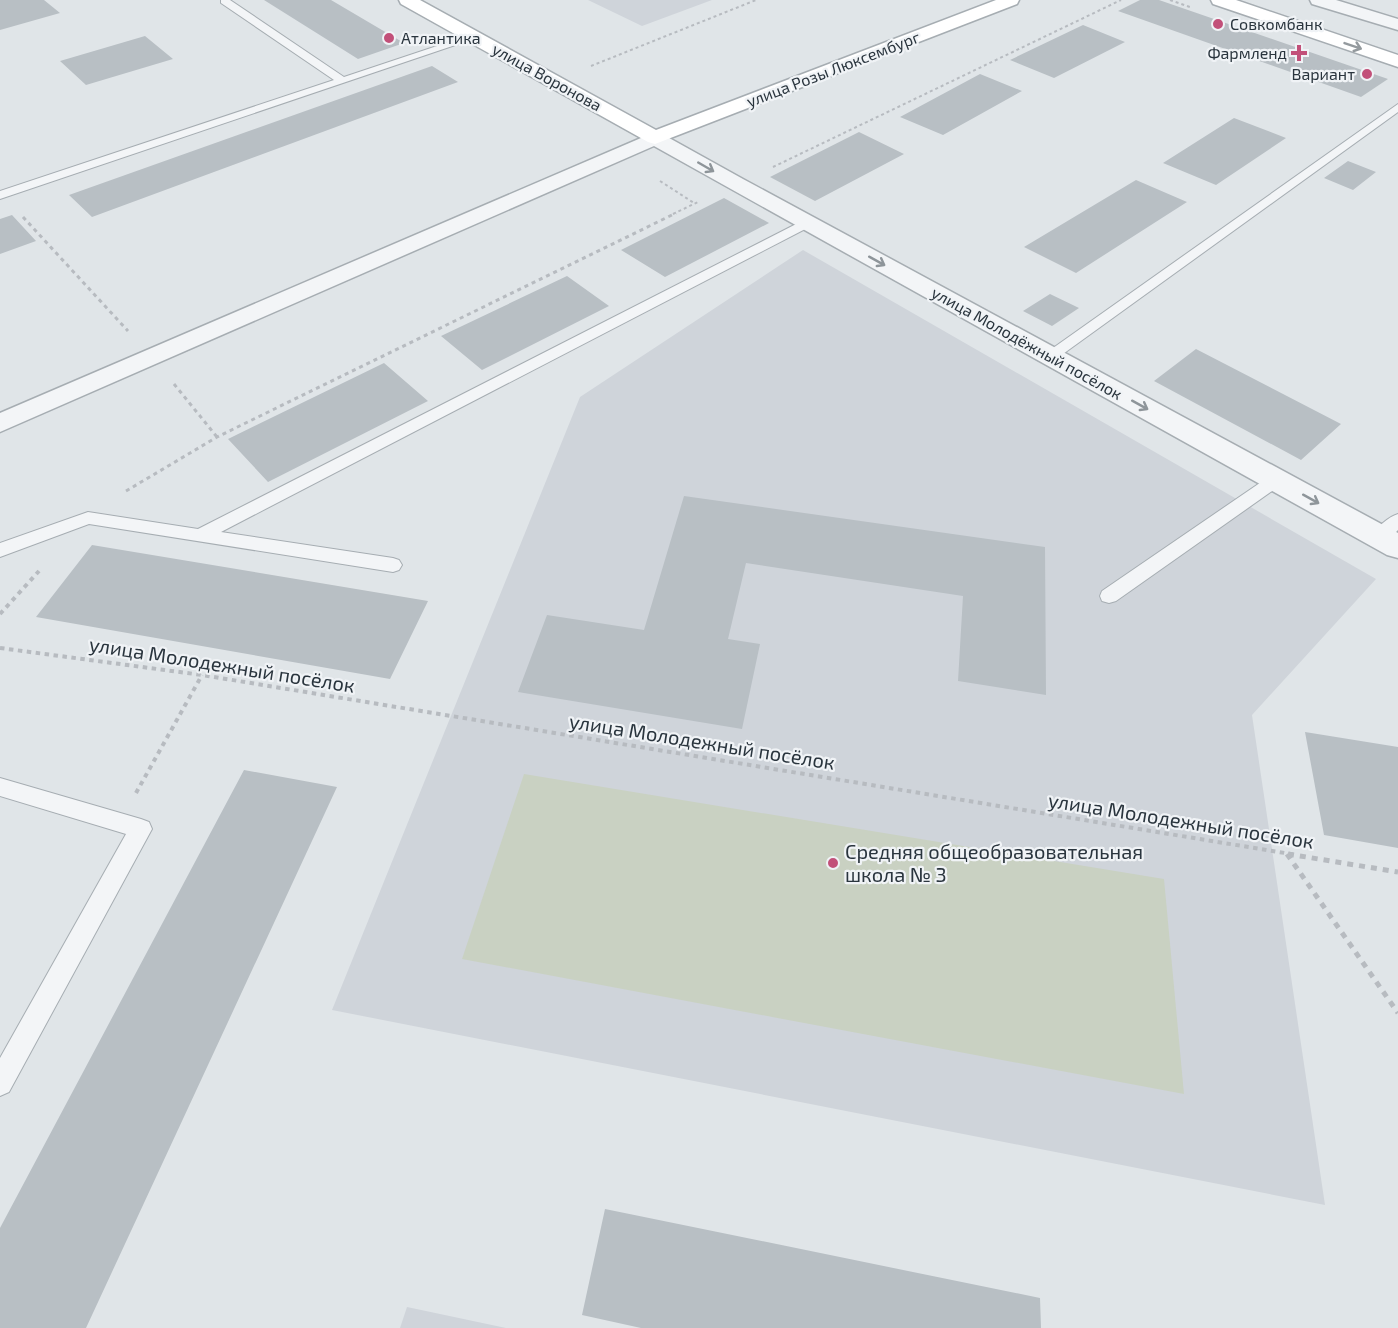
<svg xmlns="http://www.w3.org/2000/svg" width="1398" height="1328" font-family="'Exo 2',sans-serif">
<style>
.built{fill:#cfd4da}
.green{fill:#c9d1c2}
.building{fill:#b8bfc4}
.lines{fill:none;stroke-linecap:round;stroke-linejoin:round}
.lane-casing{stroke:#a6adb2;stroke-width:2}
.street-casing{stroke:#a6adb2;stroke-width:3}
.secondary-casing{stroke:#a6adb2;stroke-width:3}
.path-far3{stroke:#b7bbc0;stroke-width:2;stroke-dasharray:3 3;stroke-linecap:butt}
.path-far2{stroke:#b7bbc0;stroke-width:3;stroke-dasharray:4 4;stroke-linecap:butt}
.path-far1{stroke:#b7bbc0;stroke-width:4;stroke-dasharray:4.5 4.5;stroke-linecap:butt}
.path{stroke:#b7bbc0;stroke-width:5;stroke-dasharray:6 6;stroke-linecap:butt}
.lane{fill:#f3f5f7;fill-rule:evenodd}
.street{fill:#f3f5f7;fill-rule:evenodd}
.secondary{fill:#fff;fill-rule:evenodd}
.oneway{stroke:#949a9e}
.oneway2{stroke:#8e959a}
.poi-dot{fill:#c25079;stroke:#f0f3f6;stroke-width:2}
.labels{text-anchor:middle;stroke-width:4.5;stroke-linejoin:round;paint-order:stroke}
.far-poi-label{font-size:16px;fill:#2a353e;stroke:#f0f3f6;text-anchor:start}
.far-street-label{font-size:16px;fill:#2a353e;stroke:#f0f3f6}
.street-label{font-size:20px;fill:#2a353e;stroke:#f0f3f6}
.poi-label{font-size:20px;fill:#2a353e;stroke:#f0f3f6;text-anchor:start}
</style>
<rect width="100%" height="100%" fill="#e0e5e8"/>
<path class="built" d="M588,0H712L642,26Z
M803,250L1376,579L1252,715L1325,1205L332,1010L580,397Z
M407,1307L506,1328H400Z"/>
<path class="green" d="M524,774L1164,879L1184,1094L462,959Z"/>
<path class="building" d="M0,0H44L60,13L0,30Z
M264,0H331L404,43L358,59Z
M1140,0H1159L1388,79L1361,97L1118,11Z
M1083,25L1125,42L1054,78L1010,60Z
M145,36L173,59L86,85L60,61Z
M432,66L458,82L92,217L69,195Z
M980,74L1022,91L943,135L900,117Z
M1234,118L1286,138L1216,185L1163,163Z
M859,132L904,154L815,201L770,177Z
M1348,161L1376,172L1353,190L1324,178Z
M1136,180L1187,202L1076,273L1024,247Z
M724,198L769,223L665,277L621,250Z
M12,215L36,241L0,254V219Z
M567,276L609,306L482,370L441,336Z
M1050,294L1079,308L1052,326L1023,311Z
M1196,349L1341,424L1301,460L1154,381Z
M384,363L428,401L268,482L228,439Z
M684,496L1045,547L1046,695L958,681L963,596L746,563L728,639L760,644L742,729L518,692L547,615L644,630Z
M92,545L428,601L390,679L36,617Z
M1305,732L1398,747V848L1324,835Z
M244,770L337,787L86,1328H0V1228Z
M605,1209L1040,1298L1041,1328H641L582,1315Z"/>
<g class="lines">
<defs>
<path id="lane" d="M221,0H230L344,77L470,35L479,37L0,199V191L334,80L221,3Z
M1398,104V112L1056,359H1046L1043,356L1046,353Z
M806,219L813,223L811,226L221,532L393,558L399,560L402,565L399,570L393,572L89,524L0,557V543L88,512L198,529Z
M1276,474L1282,476L1284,480L1282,484L1116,601L1109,603L1102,601L1100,596L1102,591L1270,476Z
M1398,514V530C1390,538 1385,545 1374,542L1371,537C1376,528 1388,517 1398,514Z
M0,778L141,819L149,822L152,829L9,1092L0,1096V1058L126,834L0,796Z"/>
<path id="street" d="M1310,0H1336L1398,19V30L1312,4Z
M655,132L662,134L743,179L1398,533V558L1387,555L654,146L0,432V413Z"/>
<path id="secondary" d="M399,0H420L656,130L996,0H1019L1017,4L655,144L648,142L401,4Z
M1211,0H1236L1398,55V67L1213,4Z"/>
</defs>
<use href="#lane" class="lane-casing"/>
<use href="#street" class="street-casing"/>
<use href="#secondary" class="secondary-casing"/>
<path class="path-far3" d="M1170,0L1190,7
M591,66L756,0
M773,167L1121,0
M660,181L694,203
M673,214L700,201"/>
<path class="path-far2" d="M23,217L128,331
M174,384L217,437
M126,491L217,437L676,213"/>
<path class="path-far1" d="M0,614L39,571
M0,648L202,675L1297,855
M136,793L202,675"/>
<path class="path" d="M1287,854L1398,1013
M1288,854L1398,872"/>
<use href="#lane" class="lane"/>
<use href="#street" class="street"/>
<use href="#secondary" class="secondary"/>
</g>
<defs><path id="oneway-shaft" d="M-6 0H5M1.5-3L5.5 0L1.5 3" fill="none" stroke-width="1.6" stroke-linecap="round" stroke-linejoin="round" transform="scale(1.5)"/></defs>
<use class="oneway" href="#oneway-shaft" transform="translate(1353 46) rotate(19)"/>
<g class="oneway2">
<use href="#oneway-shaft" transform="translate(706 167) rotate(30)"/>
<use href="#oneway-shaft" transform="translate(877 261) rotate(29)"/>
<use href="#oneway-shaft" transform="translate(1140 405) rotate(29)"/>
<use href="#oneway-shaft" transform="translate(1311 499) rotate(29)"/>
</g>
<g class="poi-dot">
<circle cx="1218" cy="24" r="6"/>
<circle cx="389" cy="38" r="6"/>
<path d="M1296 44h6v6h6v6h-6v6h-6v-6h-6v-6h6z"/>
<circle cx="1367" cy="74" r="6"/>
<circle cx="833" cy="863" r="6"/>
</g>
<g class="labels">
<g class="far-poi-label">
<text x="1230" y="30">Совкомбанк</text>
<text x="401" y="44">Атлантика</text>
<text x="1287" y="59" text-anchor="end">Фармленд</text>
<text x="1355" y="80" text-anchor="end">Вариант</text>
</g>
<g class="far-street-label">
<text transform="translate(833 69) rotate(-21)" y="6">улица Розы Люксембург</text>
<text transform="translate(547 77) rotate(29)" y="6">улица Воронова</text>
<text transform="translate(1027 343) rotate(29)" y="6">улица Молодёжный посёлок</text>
</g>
<g class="street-label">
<text transform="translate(222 665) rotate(9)" y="7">улица Молодежный посёлок</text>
<text transform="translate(702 742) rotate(9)" y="7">улица Молодежный посёлок</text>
<text transform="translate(1181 821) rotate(9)" y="7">улица Молодежный посёлок</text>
</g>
<g class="poi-label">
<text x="845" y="859">Средняя общеобразовательная<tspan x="845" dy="23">школа № 3</tspan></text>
</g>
</g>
</svg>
